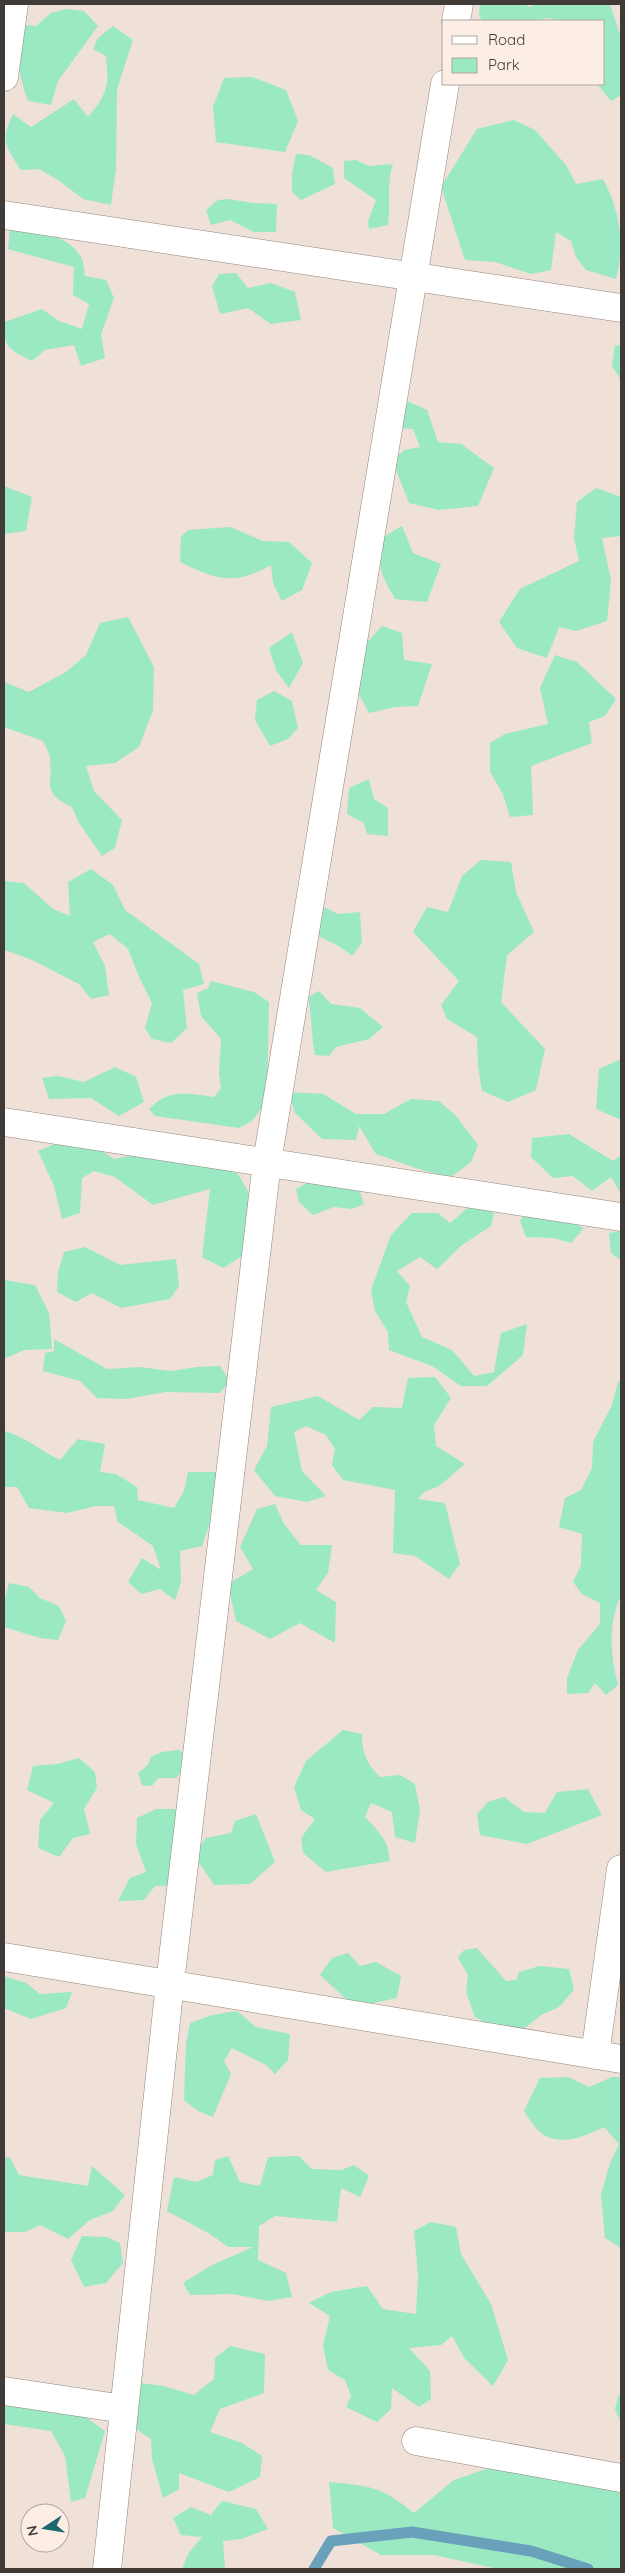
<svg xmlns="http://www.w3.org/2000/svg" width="625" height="2573" font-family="Quicksand,sans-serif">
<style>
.green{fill:#9ae9c3}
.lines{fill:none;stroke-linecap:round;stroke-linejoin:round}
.stream{stroke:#68a1b9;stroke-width:11}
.minor-casing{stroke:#93857e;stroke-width:29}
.minor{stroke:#fff;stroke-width:28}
</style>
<rect width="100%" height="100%" fill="#efe0d8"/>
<path class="green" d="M480,4H525L529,7L536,4H610L621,38V95L611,101L597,84H604V21H563L547,18L533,21H482L479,15Z
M66,9L84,11L98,26L58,81L51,105L28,101C19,77 16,54 19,29L27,25L36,26L51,13Z
M113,26L133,40L117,89L116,168L111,205L83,199L58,180L39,169L21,170C5,145 0,141 13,114L31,127L74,99L88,117C108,94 109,85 106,56L93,49L98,38Z
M252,77L286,90L298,121L285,152L216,142L213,107L224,78Z
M514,120L535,130L566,165L576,184L603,179C620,211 625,244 616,279L586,270L576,257L571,241L556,232L551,270L531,274L495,262L465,260L441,187L477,129Z
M296,154L309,155L333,168L335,184L301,200L292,192V175Z
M356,160L369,166L393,164C386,185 391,203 388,225L369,229L368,221L376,200L344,178V161Z
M228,199L253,203L277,204L276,232H254L230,220L211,225L206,210L218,200Z
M10,229C34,231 67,233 81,257C84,262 84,271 85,276L106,280L114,298L101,334L105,358L81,366L74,345L45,350L32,361C9,349 4,349 4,322L42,309L59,321L82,329L89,304L73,295L74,267L8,249Z
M236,273L248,288L271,283L295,292L301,320L271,324L248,308L220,314L212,286L219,274Z
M615,345L621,346V380L612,366Z
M402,399L427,410L438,442L461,444L494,468L478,506L439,510L409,503L392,460L405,450L420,447L413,429L396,428Z
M4,486L32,497L26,531L4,534Z
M596,488L621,497V536L602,538L611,580L607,621L576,631L559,627L547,658L517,648L499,622L520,589L579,561L574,538L577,502Z
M402,526L413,553L441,564L427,602L395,599C381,575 377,567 382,538Z
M230,527L263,541L289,542L312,563L302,590L282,601L273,583L271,565C234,586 217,580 180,562L181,537L188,530Z
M128,617L154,667L153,710L139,747L115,763L86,766L94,791L122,820L115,848L102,856L79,823L72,807C41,792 53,786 50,759C50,753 45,746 43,741L4,727V682L29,692L66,672L86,655L100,623Z
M382,626L402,633L404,660L432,664L418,706L395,707L369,713L356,689L360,650Z
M292,632L303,663L289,688L276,670L269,648Z
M555,655L577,662L616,699L605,716L589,722L592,743L531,766L533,815L510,817L503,794L490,772V743L505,734L548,724L540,688Z
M274,691L292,701L298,728L288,739L270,746L255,720L257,700Z
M369,779L374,799L388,808V836L367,834L364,823L347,814L349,788Z
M481,860L511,862L516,892L534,932L507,955L501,1002L545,1049L536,1090L508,1102L482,1091L478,1066L477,1037L447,1019L441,1005L459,981L413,932L427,907L448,912L462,876Z
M91,869L113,885L125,910L199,964L204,984L183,990L187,1028L171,1043L152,1039L145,1028L152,1003L140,979L128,949L110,934L93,942L105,966L109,995L91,999L79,984L30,959L4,950V881L24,883L53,909L70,916L68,882Z
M318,904L338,914L360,912L362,943L352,956C341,945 325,941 312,932Z
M211,981L254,992L269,1002L267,1101L252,1121L239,1128L155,1116L149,1109C169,1088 188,1093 214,1097L221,1088L219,1073L221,1039L201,1016L197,993L208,988Z
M319,991L331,1004L360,1008L383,1027L369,1039L336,1047L329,1056L315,1055C311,1036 312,1016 308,997Z
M621,1059V1120L596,1109L599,1069Z
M115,1067L136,1077L144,1102L119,1116L91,1098L49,1099L42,1078L58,1076L84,1082Z
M289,1092L323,1094L356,1114H384L411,1099L439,1101L456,1116L478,1145L471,1162L451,1177L425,1171L376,1154L359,1126L356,1140L322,1139L295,1113Z
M569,1134L613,1161L621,1155V1194L611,1177L592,1191L573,1176L553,1178L531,1157L532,1138Z
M57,1143L94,1146L114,1159L144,1153L208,1158L238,1174L248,1191L252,1250L223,1268L202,1257L210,1189L153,1205L115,1177L94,1171L82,1178L80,1213L62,1219L54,1186L38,1151Z
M309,1182L358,1186L364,1204L352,1209L334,1207L313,1215L299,1202L296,1189Z
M473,1203L494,1213L491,1226L462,1245L437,1269L420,1257L397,1271L410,1286L406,1302L422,1337L452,1350L474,1376L494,1372L501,1333L527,1324L523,1355L487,1386H461L432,1366L389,1350L388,1332L375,1311L371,1290L391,1235L412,1213H438L450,1223Z
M527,1211L553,1214L584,1228L571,1243L553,1238L526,1237L520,1221Z
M621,1231V1259H619L611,1253L609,1233Z
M85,1247L120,1265L176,1259L179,1286L170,1299L121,1308L92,1293L76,1302L57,1292L58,1272L64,1252Z
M4,1280L35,1285L49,1313L52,1349L24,1350L4,1359Z
M54,1339L107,1369L140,1367L171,1371L197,1367L220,1366L230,1381L220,1393L166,1392L126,1399L97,1398L80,1381L43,1371L45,1353L54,1351Z
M435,1377L451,1398L434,1425L436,1446L465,1464L439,1486L424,1492L418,1499L445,1503L460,1564L449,1579L415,1556L393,1553L395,1490L343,1480L332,1465L335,1449L326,1435L306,1426L294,1432L302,1471L326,1496L307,1502L275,1496L254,1470L267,1446L271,1407L318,1396L359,1420L373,1407L402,1408L408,1378Z
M621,1380V1595C608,1623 610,1655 618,1685L606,1695L595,1683L588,1693L567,1694V1678L578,1650L600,1624V1603L582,1594L573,1582L581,1565L582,1534L559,1527L565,1498L581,1490L592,1468L593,1442L612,1405L618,1382Z
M4,1431C24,1436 41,1451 60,1460L78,1439L105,1444L100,1472L116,1474L137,1487L138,1500L174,1508L184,1491L188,1472H218L213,1514L202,1546L180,1551L181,1583L175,1600L160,1589L141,1594L128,1582L142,1558L161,1570L153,1546L118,1522L114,1506H96L67,1513L29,1508L17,1487H4Z
M275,1504L284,1524L301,1545H332L328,1573L316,1590L336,1602L335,1643L300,1623L270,1639L236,1621L228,1584L253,1569L240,1547L257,1509Z
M9,1583L29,1587L40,1598L59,1606L66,1621L58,1640L40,1638L4,1627V1603Z
M343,1730L362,1734C362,1753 367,1764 380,1777L400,1775L415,1784L420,1810L415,1843L395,1837L392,1812L371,1803L365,1817C377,1830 391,1842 389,1861L326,1872L303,1853L301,1838L315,1819L301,1810L294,1787L306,1761Z
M179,1750L187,1756V1767L176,1778H158L152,1786L142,1785L138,1773L148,1765L151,1757L161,1752Z
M79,1758L95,1772L97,1788L84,1809L90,1834L73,1838L59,1857L38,1848L40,1820L54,1803L27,1790L33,1766L57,1764Z
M588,1789L602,1815L527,1844L480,1835L477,1814L488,1802L504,1797L524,1812L545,1813L557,1792Z
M156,1809H176L181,1832L171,1886H155L144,1900L118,1901L130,1878L146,1872L136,1844L137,1818Z
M256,1814L275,1862L250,1884L214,1885L193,1854L206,1838L231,1833L235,1821Z
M477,1948L506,1981L516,1980L519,1972L540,1966L569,1969L574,1990L559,2007L541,2015L521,2031H500L475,2017L466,1992L468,1975L458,1958L464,1950Z
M348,1953L360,1966L376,1962L401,1976L397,1998L355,2007L320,1975L332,1958Z
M4,1976L26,1983L40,1994L72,1992L66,2008L31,2019L4,2008Z
M237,2011L256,2027L290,2034L288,2060L275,2074L266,2065L232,2048L224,2061L231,2074L213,2117L198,2111L184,2100L186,2044L190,2023L212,2015Z
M568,2077L589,2087L612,2077H621V2248L605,2238L601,2195L610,2163L619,2144L604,2127C586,2136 563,2146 544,2135C536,2131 529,2118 524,2111L540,2078Z
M4,2156L10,2158L19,2175L88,2186L92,2166L125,2195L113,2211L90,2220L68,2239L40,2225L25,2232H4Z
M228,2156L240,2182L260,2186L268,2157L299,2156L312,2169L341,2170L354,2165L369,2176L360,2197L341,2188L337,2222L275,2216L259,2226L258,2260L286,2273L292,2297L268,2301L233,2294L190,2295L183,2283L212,2265L253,2247H228L210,2234L167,2211L174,2177L196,2182L213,2175L215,2160Z
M431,2222L456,2227L461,2254L491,2304L508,2360L493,2386L465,2359L452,2336L441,2345L409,2348L430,2371L431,2399L419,2407L392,2388L391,2409L377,2422L346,2407L351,2396L345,2380L328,2370L323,2346L330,2316L309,2303L331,2292L367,2286L383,2309L416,2314L418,2276L414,2231Z
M82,2236L107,2237L120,2243L123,2263L106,2283L84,2287L71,2260Z
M230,2346L265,2354L264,2393L220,2409L210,2432L242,2443L262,2456L260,2477L229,2492L179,2473V2489L163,2498L152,2459L151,2439L136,2429L135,2395L141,2383L163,2386L194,2395L214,2379L215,2358Z
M621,2395V2423L615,2409L618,2396Z
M4,2403L86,2417L105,2431L85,2498L71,2502L65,2456L51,2431L4,2424Z
M512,2460L621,2470V2569H498L434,2555H381L333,2528L329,2482C371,2486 380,2486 414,2513L454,2480Z
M222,2501L256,2509L268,2529L241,2539L223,2541L225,2569H182L188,2554L202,2537L181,2535L173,2518L191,2507L211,2515Z"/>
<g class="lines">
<path class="stream" d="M314,2569L331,2541L412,2532L531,2551L588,2569"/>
<defs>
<path id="minor" d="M456,21L459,4
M4,77L14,4
M4,215L621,308
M4,1122L621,1217
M4,1957L621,2059
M595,2055L621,1869
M4,2391L124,2409
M416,2441L621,2478
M107,2569L170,1983L267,1162L445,84"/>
</defs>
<use href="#minor" class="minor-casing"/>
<use href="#minor" class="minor"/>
</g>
<rect width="625" height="2573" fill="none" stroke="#413b38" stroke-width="10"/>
<rect x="442" y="20" width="162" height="65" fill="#fcede5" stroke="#b1a6a0"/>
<rect x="452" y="36" width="25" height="8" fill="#ffffff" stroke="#b1a6a0"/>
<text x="488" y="45" font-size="15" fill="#413b38">Road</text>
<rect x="452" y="58" width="25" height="15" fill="#9ae9c3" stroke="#b1a6a0"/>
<text x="488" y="70" font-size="15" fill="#413b38">Park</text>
<g transform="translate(45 2528) rotate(258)"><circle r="24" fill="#fcede5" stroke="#b1a6a0"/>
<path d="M0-4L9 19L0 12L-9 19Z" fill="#1b686f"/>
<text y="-8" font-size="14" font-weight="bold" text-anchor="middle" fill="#413b38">N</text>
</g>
</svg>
